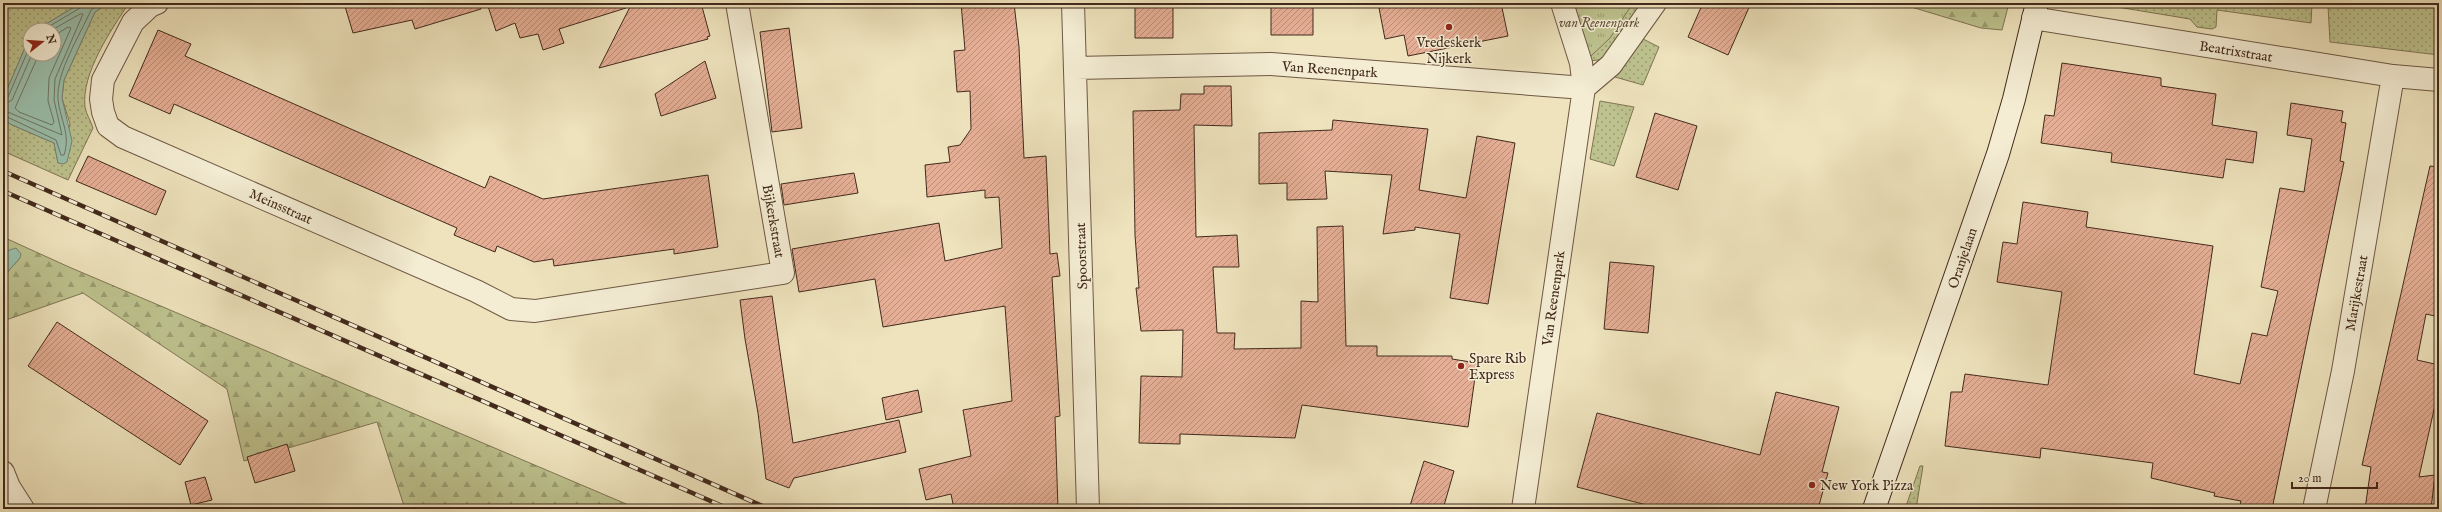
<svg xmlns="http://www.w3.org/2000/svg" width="2442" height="512" font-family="'IM FELL English',serif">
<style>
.grass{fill:url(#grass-dots);stroke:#807655}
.forest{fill:url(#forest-firs);stroke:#807655}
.park{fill:url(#park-tufts);stroke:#807655}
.water{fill:#9abfac;stroke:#778372}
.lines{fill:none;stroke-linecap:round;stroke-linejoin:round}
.shore{stroke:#6e7464;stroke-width:1}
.building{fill:url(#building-hatch);stroke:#432a1c}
.street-casing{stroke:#6e5844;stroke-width:24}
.secondary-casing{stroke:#432a1c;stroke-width:24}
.street{stroke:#f4edd4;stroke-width:22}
.secondary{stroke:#f4edd4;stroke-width:22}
.rail-casing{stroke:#432a1c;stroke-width:4.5}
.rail{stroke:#f4edd4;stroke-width:3;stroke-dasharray:9;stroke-linecap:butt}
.poi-dot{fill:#8f2418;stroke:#f4edd4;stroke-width:1.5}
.labels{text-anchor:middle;stroke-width:3;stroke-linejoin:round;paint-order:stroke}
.park-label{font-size:14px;font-style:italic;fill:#625038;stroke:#f4edd4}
.poi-label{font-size:14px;fill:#432a1c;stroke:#f4edd4;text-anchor:start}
.street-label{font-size:14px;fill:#432a1c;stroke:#f4edd4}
</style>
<defs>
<pattern id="grass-dots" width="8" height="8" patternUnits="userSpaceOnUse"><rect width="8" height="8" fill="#bdc28e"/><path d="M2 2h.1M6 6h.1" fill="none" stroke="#9b9e73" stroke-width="1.8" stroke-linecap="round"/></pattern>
<pattern id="forest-firs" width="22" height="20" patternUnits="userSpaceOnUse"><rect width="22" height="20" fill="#bdc28e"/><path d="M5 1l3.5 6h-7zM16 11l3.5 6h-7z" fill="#9b9e73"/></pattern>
<pattern id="park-tufts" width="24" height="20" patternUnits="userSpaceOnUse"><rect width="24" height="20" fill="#bdc28e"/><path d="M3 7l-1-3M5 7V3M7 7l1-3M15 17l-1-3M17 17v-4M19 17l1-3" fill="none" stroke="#9b9e73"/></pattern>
<pattern id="building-hatch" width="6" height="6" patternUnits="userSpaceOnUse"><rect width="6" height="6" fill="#e5ae95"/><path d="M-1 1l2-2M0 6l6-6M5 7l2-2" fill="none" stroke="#bb8e79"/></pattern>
</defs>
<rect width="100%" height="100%" fill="#eee3bd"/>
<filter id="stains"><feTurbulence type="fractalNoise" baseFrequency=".005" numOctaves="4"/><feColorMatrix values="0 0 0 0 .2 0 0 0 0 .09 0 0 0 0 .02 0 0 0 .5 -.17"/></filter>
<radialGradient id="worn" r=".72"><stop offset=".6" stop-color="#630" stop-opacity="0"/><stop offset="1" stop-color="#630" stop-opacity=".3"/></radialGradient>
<path class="grass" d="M3,3H81L36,30H30V36L3,99Z
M108,3H129C111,30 81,74 85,107C86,114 91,121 93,128L68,180L3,151V118L10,124L54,143L58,163L70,124L62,98L64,80L95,12Z
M1572,3H1644L1605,59L1590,61Z
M2093,3H2203L2278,7L2312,4L2311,23L2217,10L2216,27L2212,29L2197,27L2190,19Z
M2376,3H2439V55L2330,42L2328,6Z
M1641,38L1659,47L1643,85L1615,77Z
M1600,101L1634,107L1614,166L1590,159Z
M1920,466H1923L1916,509H1905Z"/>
<path class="forest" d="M1898,3H2009L2002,30L1981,28Z
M3,237L69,267L638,509H405L377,422L244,461L227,389L83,293L3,321V277L20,258L7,250L3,252Z"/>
<path class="park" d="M1574,3H1633L1610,38L1590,57Z"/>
<path class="water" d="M81,3H108L95,12L64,80L62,98L72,141L67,162L63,164L58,163L54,143L10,124L3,118V99L30,36V54H54V30H36Z
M2203,3H2312L2278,7Z
M2328,3H2376L2328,6Z
M16,248L21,254L20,258L3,277V252Z"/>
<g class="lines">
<path class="shore" d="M43,30L80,8L82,3
M39,54L15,108L19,112L52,125L54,122L48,101L49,78L71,28L68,27L54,36
M3,99L8,97L30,46
M3,105L12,100L32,54
M3,110L62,135L54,100L55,79L83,14H80L52,30
M3,115L56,140L61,155H64C71,134 60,120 58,99C56,72 80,35 91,10L101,3"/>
</g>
<path class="building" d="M344,3H480L481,9L415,29L412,20L353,33Z
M487,3H625L626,8L559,29L564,43L543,50L538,34L520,38L515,23L496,31Z
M632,3H701L710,36L707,37L708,39L599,68Z
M961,3H1014L1019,47L1024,158L1046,156L1050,254L1057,253L1060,276L1052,277L1060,416L1055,417L1058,509H954L951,494L926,500L919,469L971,456L963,410L1012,401L1005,306L883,327L875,279L799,292L792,249L939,223L945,261L1002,248L999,197L985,198V190L927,197L925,165L950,162L948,147L960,145L971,129L970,91L957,92L954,51L965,50Z
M1135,3H1173V38H1135Z
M1271,3H1313V35H1271Z
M1389,3H1501L1508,36L1408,56L1404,35L1385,39L1379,8L1390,6Z
M1703,3H1751L1728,55L1688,37Z
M789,28L802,128L772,132L760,32Z
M158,30L191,44L185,56L485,188L490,176L543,199L708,175L718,247L674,254V249L554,266L553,259L534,262L497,246L495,252L454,235L457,228L174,104L170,114L129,96Z
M705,61L716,98L661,116L655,94Z
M2062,63L2161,78V86L2216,94L2212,125L2257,132L2253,163L2226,159L2223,178L2111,162L2112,153L2041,143L2045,115L2054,116Z
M1204,86H1231L1232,126L1194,125L1196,237L1237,235L1239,267H1213L1217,333H1235L1234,349L1301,348V301L1318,302L1317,227L1343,226L1346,346H1377V356H1452V359L1477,363L1468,427L1302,405L1295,438L1180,434V444L1139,443L1141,376L1182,377L1183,330L1141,331L1136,288H1139L1135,235L1133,111L1180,110L1181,94H1204Z
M2291,103L2343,111L2341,122L2346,123L2340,161L2344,162L2272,509H2239L2241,501L2214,496L2215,493L2151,478L2153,463L2041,448L2040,458L1945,446L1951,392H1962L1965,374L2048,385L2062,292L1997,282L2003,242L2017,244L2023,202L2088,212L2086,227L2213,246L2194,374L2240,384L2252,333L2267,336L2278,291L2261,287L2280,188L2304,192L2312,139L2287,135Z
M1655,113L1697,126L1678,190L1636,177Z
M1333,120L1428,129L1419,190L1466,198L1477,136L1515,143L1488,304L1450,298L1460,234L1415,227V230L1383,234L1392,175L1325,171L1327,199L1287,200V183L1259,184V133L1332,130Z
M88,156L166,191L156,215L76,181Z
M2430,166L2439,167V317L2426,314L2417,360L2439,365V387L2419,477L2435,475L2431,509H2365L2371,467L2362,465Z
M854,173L858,193L784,205L781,184Z
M1610,262L1654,266L1648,333L1604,329Z
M772,296L793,443L899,420L906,452L794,478L789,488L766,479L758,413L745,339L740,300Z
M57,322L208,421L180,465L28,366Z
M918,390L922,412L886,420L882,398Z
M1776,392L1839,407L1822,472L1828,473L1818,509H1662L1577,487L1597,413L1760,455Z
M287,444L295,471L255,483L247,457Z
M1424,461L1454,471L1443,509H1409Z
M205,477L212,500L191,505L185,482Z"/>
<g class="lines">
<defs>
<path id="street" d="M157,3L150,6L133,22L103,80L101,99L103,112L108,126L123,137L476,291L511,309L535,311L783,273L737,3
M1073,3L1088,509
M2033,18L2393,76L2439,80
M1075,68L1271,64L1584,88L1611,65L1655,3
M3,472L9,487L23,509
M1523,509L1584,88L1581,63L1562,3
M2314,509L2343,371L2393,76"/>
<path id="secondary" d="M1874,509L1998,154L2014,99L2037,3"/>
</defs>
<use href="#street" class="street-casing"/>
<use href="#secondary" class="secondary-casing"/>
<use href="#street" class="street"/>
<use href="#secondary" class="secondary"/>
<defs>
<path id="rail" d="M3,171L769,509
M3,191L729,509"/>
</defs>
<use href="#rail" class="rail-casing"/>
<use href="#rail" class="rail"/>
</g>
<g class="poi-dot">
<circle cx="1449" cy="27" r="4"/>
<circle cx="1461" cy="366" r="4"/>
<circle cx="1812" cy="485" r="4"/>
</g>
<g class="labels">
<g class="park-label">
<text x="1599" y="27">van Reenenpark</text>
</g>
<g class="poi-label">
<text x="1449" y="47" text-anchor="middle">Vredeskerk<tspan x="1449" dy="16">Nijkerk</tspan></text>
<text x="1469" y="363">Spare Rib<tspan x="1469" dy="16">Express</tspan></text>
<text x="1820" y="490">New York Pizza</text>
</g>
<g class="street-label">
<text transform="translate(2236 51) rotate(9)" y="5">Beatrixstraat</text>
<text transform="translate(1330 69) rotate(4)" y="5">Van Reenenpark</text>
<text transform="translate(281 206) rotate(24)" y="5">Meinsstraat</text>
<text transform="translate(774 221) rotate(80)" y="5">Bijkerkstraat</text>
<text transform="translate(1081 256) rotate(-92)" y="5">Spoorstraat</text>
<text transform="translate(1962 258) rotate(-71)" y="5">Oranjelaan</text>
<text transform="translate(2356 293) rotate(-80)" y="5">Marijkestraat</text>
<text transform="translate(1553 298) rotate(-82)" y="5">Van Reenenpark</text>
</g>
</g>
<rect width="2442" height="512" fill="none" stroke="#eee3bd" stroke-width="16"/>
<rect x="4" y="4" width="2434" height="504" fill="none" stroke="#432a1c" stroke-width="2"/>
<rect x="8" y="8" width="2426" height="496" fill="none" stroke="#432a1c"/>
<g transform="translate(42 42) rotate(73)"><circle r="19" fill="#f4edd4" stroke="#ad9f8a"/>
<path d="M0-3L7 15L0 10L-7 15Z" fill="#8f2418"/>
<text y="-6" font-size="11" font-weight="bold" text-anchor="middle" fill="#432a1c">N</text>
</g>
<path d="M2292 482v6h85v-6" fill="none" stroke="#432a1c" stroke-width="2"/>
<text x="2298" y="482" font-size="12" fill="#432a1c" stroke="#f4edd4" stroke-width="3" paint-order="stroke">20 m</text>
<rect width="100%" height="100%" filter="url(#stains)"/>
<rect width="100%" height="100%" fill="url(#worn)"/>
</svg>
